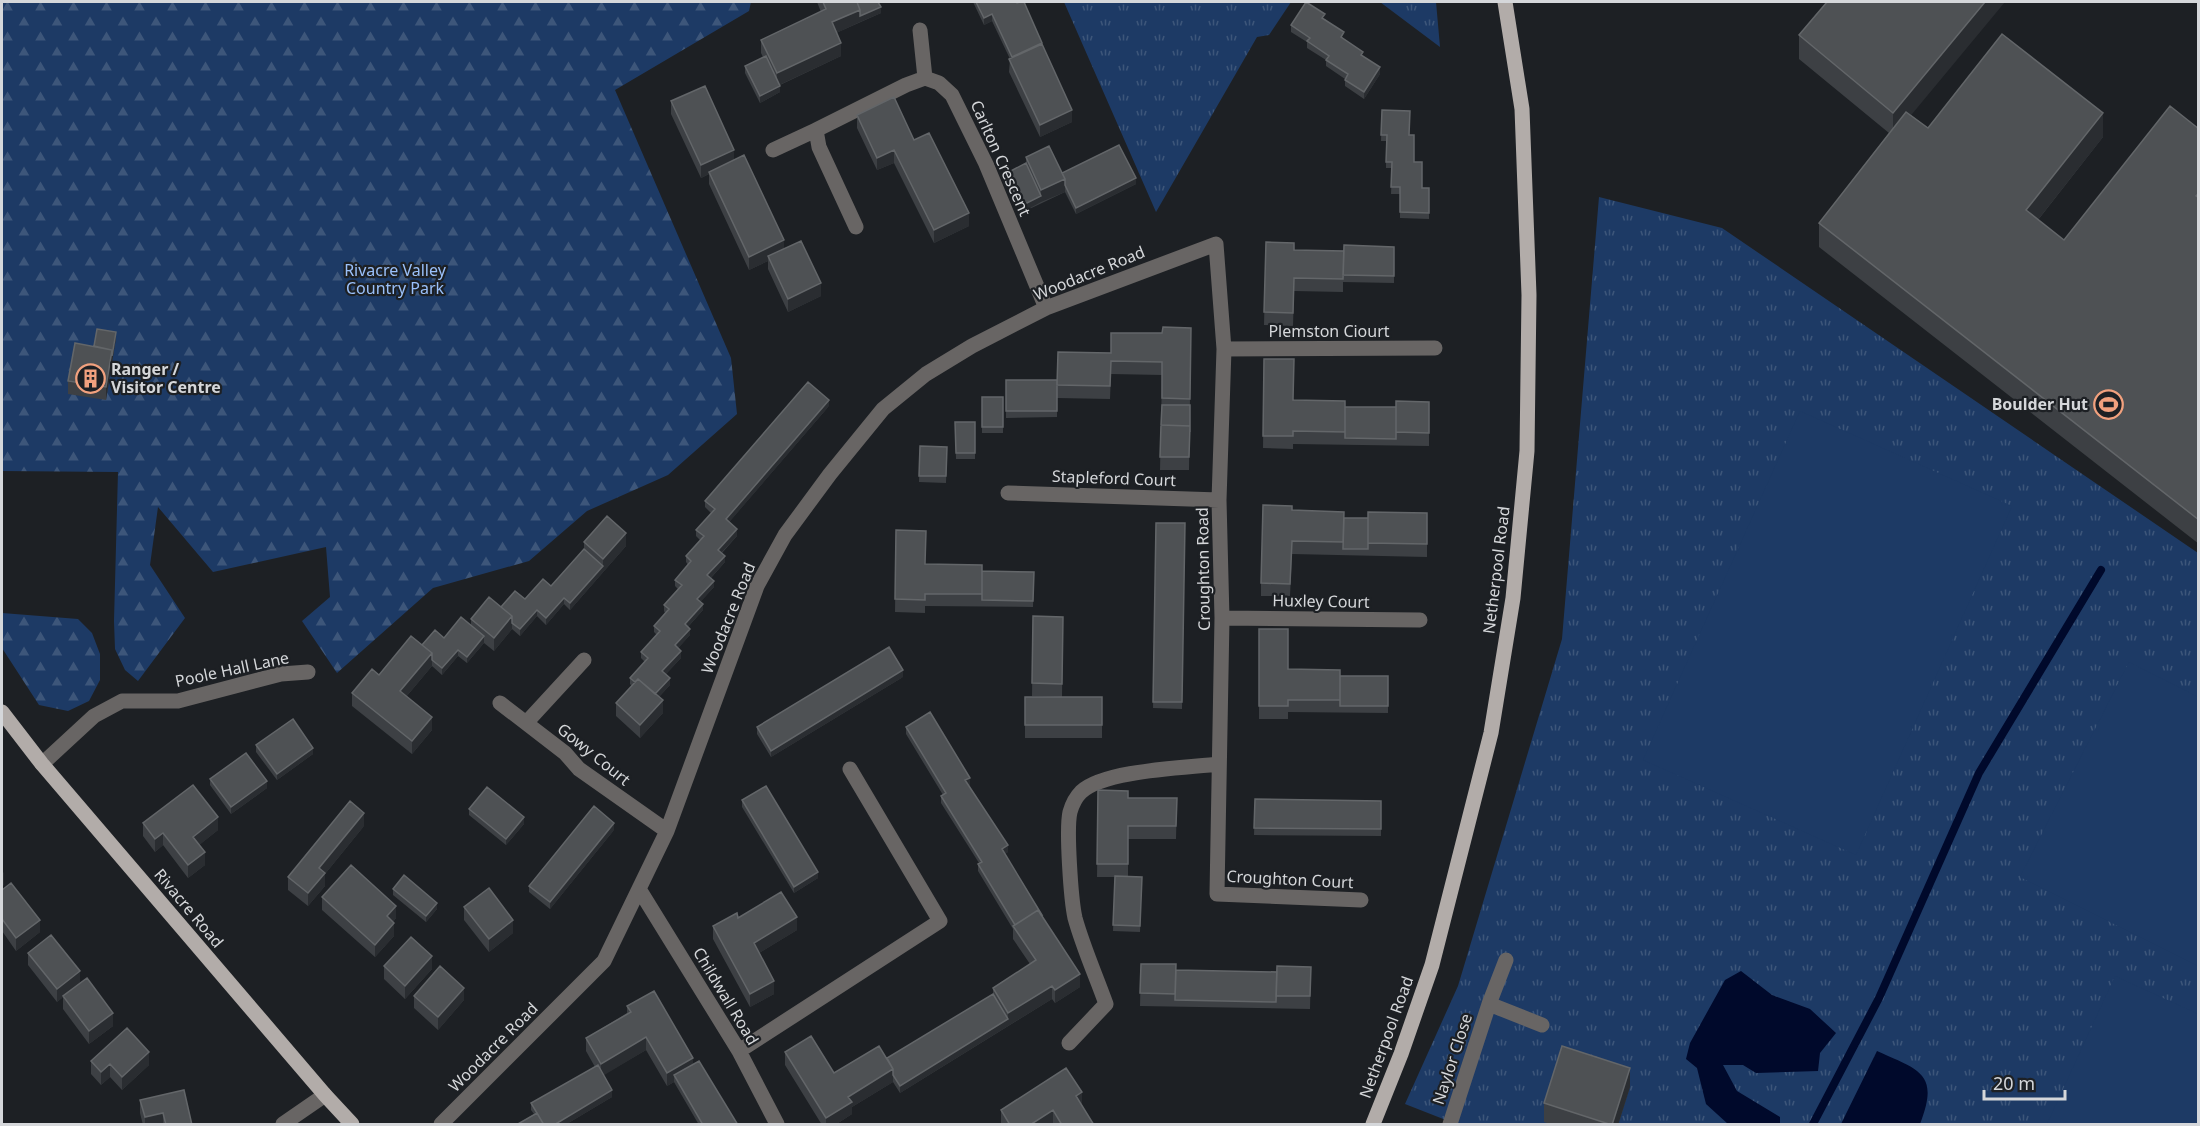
<svg xmlns="http://www.w3.org/2000/svg" width="2200" height="1126" font-family="'Noto Sans',sans-serif">
<style>
.grass{fill:url(#grass-tufts)}
.forest{fill:url(#forest-firs)}
.green{fill:#1d3a65}
.water{fill:#00092b}
.lines{fill:none;stroke-linecap:round;stroke-linejoin:round}
.stream{stroke:#00092b;stroke-width:8}
.minor{stroke:#686564;stroke-width:15}
.major{stroke:#b2aca9;stroke-width:15}
.wall{fill:#3d4044}
.shaded-wall{fill:#2a2d31}
.building{fill:#4e5154;stroke:#636669;stroke-width:1.5}
.labels{text-anchor:middle;stroke-width:4.5;stroke-linejoin:round;paint-order:stroke}
.street-label{font-size:16px;fill:#d5d7da;stroke:#1d2024}
.park-label{font-size:16px;fill:#9ac0fa;stroke:#1d2024}
.poi-label{font-size:16px;font-weight:bold;fill:#d5d7da;stroke:#1d2024;text-anchor:start}
</style>
<defs>
<pattern id="grass-tufts" width="24" height="20" patternUnits="userSpaceOnUse" patternTransform="scale(1.5)"><rect width="24" height="20" fill="#1d3a65"/><path d="M3 7l-1-3M5 7V3M7 7l1-3M15 17l-1-3M17 17v-4M19 17l1-3" fill="none" stroke="#3d567a"/></pattern>
<pattern id="forest-firs" width="22" height="20" patternUnits="userSpaceOnUse" patternTransform="scale(1.5)"><rect width="22" height="20" fill="#1d3a65"/><path d="M5 1l3.5 6h-7zM16 11l3.5 6h-7z" fill="#3d567a"/></pattern>
</defs>
<rect width="100%" height="100%" fill="#1d2024"/>
<path class="grass" d="M1064,2H1291L1269,35L1257,37L1156,212Z
M1380,2H1436L1440,47Z
M1599,197L1722,228L2198,553V1124H1456L1405,1104L1458,986L1562,639Z"/>
<path class="forest" d="M2,2H751L749,11L615,90L731,358L737,414L668,475L587,511L529,561L433,588L337,673L302,621L330,597L326,547L213,572L158,507L150,565L185,618L138,681L125,670L115,649L114,621L118,472L2,471Z
M2,613L78,619L92,633L100,654V680L89,701L68,711L39,705L2,648Z"/>
<path class="green" d="M1800,411L2012,506L1856,855L1643,760Z
M2129,662L2198,697V966L2020,877Z
M2115,976L2198,1014V1124H2047Z"/>
<path class="water" d="M1741,971L1772,995L1810,1009L1836,1033L1820,1053L1818,1071L1756,1073L1743,1065H1723L1737,1091L1780,1117V1124H1728L1706,1104L1697,1068L1686,1059L1690,1043L1725,980Z
M1877,1051C1919,1070 1940,1073 1920,1124H1841Z"/>
<g class="lines">
<path class="stream" d="M1813,1124L1879,998L1979,773L2101,570"/>
<path class="minor" d="M920,30L925,78
M773,150L816,130
M856,227L819,147L816,130L906,85L925,78L939,83L952,95L986,164L1046,308
M1224,349L1435,348
M1008,493L1219,500
M1222,618L1420,620
M500,703L565,753L579,769L667,831
M526,723L584,660
M42,764L94,716L122,701H178L281,674L308,672
M639,889L739,1051L777,1124
M1489,1004L1542,1025
M1069,1043L1106,1004C1096,976 1083,947 1075,918C1071,900 1066,829 1070,812C1072,805 1076,797 1081,792C1104,770 1186,768 1219,764
M739,1051L940,921L850,769
M283,1124L325,1095
M441,1124L604,961L667,831L757,586L785,535L830,474L883,409L926,374L972,346L1046,308L1216,244L1224,349L1219,500L1222,618L1217,894L1361,900
M1450,1124L1489,1004L1506,960"/>
<path class="major" d="M2,712L42,764L325,1095L352,1124
M1373,1124L1401,1054L1432,965L1491,733L1513,598L1527,451L1529,295L1522,109L1505,2"/>
</g>
<path class="wall" d="M817,2H878L881,13L836,33L841,56L780,85V92L760,103L745,73V66L763,57L761,53V40L821,12Z
M973,2H1016L1042,45L1072,122L1040,137L1009,72L1010,59L992,21L984,25Z
M1325,19L1344,39L1363,56L1380,74L1364,99L1345,86V79L1326,66V60L1307,48V42L1291,32V25Z
M1799,35L1911,115L1928,128L2103,137L2038,220L2064,240L2199,129V544L1819,247V223L1889,133L1799,59Z
M671,101L734,160L784,249L821,296L788,312L768,269V261L749,270L709,184V174L701,178L671,114Z
M1382,110L1409,135L1414,162L1422,188H1429V219L1400,218V194H1391L1392,168H1386V141H1381Z
M857,115L914,140L969,226L934,243L894,163L877,170L857,128Z
M1026,157L1062,173L1136,184L1076,214L1065,192L1021,213L1005,181V174L1026,163Z
M1266,242L1294,250L1344,251L1394,247V283L1343,282V292L1294,291L1293,326L1264,325Z
M1191,328L1189,470H1160L1162,375L1111,374L1110,399L1057,398V417L1006,418V380H1057L1111,353L1162,333Z
M116,338L106,400L68,394V381L94,346Z
M1264,359L1294,400L1345,407H1396L1429,402V446L1293,444V449L1263,448Z
M982,397H1003V433H982Z
M829,406L729,522L737,536L722,553L725,562L711,578L714,587L700,602L703,610L688,627L690,635L678,648L681,658L666,674L670,685L659,697L663,713L640,738L616,716V703L632,686L630,684V678L645,662L641,658V652L657,635L654,632V626L665,613L664,611V605L678,589L675,586V580L688,565L686,562V556L700,540L696,536V530L711,513L705,507V501Z
M955,422H975V459H956Z
M920,446L947,447L946,483L919,482Z
M1292,510L1344,518H1368L1427,513V557L1292,554L1290,596H1261V583Z
M1156,523H1185L1182,709L1153,708Z
M896,530L925,564L982,571L1034,572L1033,607L925,606V613L895,612Z
M584,542L626,546L570,610L564,604L546,625L537,616L520,636L512,629L494,651L484,643L467,663L458,656L442,675L432,666L406,697L432,730L412,754L352,706V693L422,645L444,638L471,625V619L525,599L551,586L584,549Z
M1033,616L1063,617L1062,697L1032,696Z
M1259,629L1288,669L1340,676H1388V713L1288,712V719H1259Z
M903,677L771,757L757,734V727Z
M1025,697H1102V738H1025Z
M906,727L970,784L969,785L1008,852L1004,854L1042,916L1080,987L1055,1003L1052,999L900,1093L893,1082L852,1107V1114L835,1125H822L785,1065V1052L834,1073L887,1058L993,994V988L1030,964L1013,939V929L978,871V864L979,863L941,803V796L943,795L906,734Z
M256,745L313,754L277,780L256,752Z
M210,779L267,788L231,814L210,785Z
M1098,790L1128,798H1177L1176,839H1128V877H1142L1140,932L1113,931L1115,877H1097Z
M1255,799L1381,801V836L1254,835Z
M742,800L818,878L794,893L742,807Z
M469,809L524,824L506,845L469,815Z
M143,823L218,830L199,845L205,865L188,878L163,845L155,852L143,836Z
M364,826L325,874V886L308,906L288,890V877Z
M614,830L550,909L529,892V886Z
M393,889L437,909L426,922L393,895Z
M2,890L40,932L16,951L2,931Z
M322,897L396,918L393,922L394,936L375,957L322,910Z
M464,907L513,933L489,952L464,920Z
M738,918L797,930L759,953L774,994L750,1007L713,939V926Z
M28,953L80,984L113,1026L89,1044L63,1009V997L57,1002L28,965Z
M1141,964L1176,970L1277,972L1311,967L1310,1009L1140,1006Z
M384,966L432,969L405,999L384,979Z
M414,996L464,1000L438,1030L414,1008Z
M627,1006L693,1064L738,1125H699L674,1082L667,1086L646,1050L603,1075L612,1097L565,1125H516L534,1114L531,1110V1103L595,1067L586,1051V1038L627,1013Z
M91,1061L149,1065L122,1090L110,1077L101,1085L91,1074Z
M1630,1087L1618,1125H1552L1544,1122V1103Z
M140,1100L192,1125H143L140,1113Z
M1082,1105L1094,1125H1054L1053,1123L1050,1125H1002L1001,1123V1110Z"/>
<path class="shaded-wall" d="M1985,2H2005L1893,137V113Z
M881,7V13L860,22V16Z
M860,10V22L832,35V22Z
M992,14V21L984,25V18Z
M841,43V56L777,86V73Z
M1042,43V49L1012,63V57Z
M1380,67V74L1364,99V92Z
M780,86V92L760,103V96Z
M1072,110V122L1040,137V125Z
M2103,113V137L2026,235V210Z
M734,150V163L709,172V174L701,178V165Z
M894,150V163L877,170V158Z
M1136,178V184L1076,214V208Z
M1065,179V192L1041,202L1021,213V206L1041,196V190Z
M969,213V226L934,243V230Z
M784,240V253L768,256V261L749,270V257Z
M821,283V296L788,312V299Z
M116,332V338L106,400V387Z
M829,400V406L726,526V519Z
M737,529V536L718,556V550Z
M626,533V546L570,610V603L603,566V559Z
M725,556V562L707,582V575Z
M714,581V587L697,606V599Z
M564,598V604L546,625V618Z
M703,604V610L685,630V624Z
M537,610V616L520,636V629Z
M512,616V629L494,651V638Z
M690,629V635L675,652V645Z
M484,636V643L467,663V657Z
M458,650V656L442,675V668Z
M681,651V658L662,678V671Z
M432,653V666L400,704V691Z
M903,670V677L771,757V751Z
M670,678V685L653,703V697Z
M663,700V713L640,738V725Z
M432,717V730L412,754V741Z
M313,748V754L277,780V774Z
M970,778V784L965,787V780Z
M267,781V788L231,814V807Z
M364,813V826L325,874V886L308,906V893L319,868Z
M218,817V830L193,850V837Z
M524,817V824L506,845V839Z
M614,823V830L550,909V902Z
M163,833V845L155,852V839Z
M1008,845V852L1002,856V849Z
M205,852V865L188,878V865Z
M4,872V885L2,887V874Z
M818,872V878L794,893V887Z
M437,903V909L426,922V916Z
M396,906V918L387,929V916Z
M797,917V930L754,956V943Z
M40,920V932L16,951V938Z
M513,920V933L489,952V939Z
M394,923V936L375,957V945Z
M432,956V969L405,999V986Z
M80,971V984L57,1002V989Z
M1080,974V987L1055,1003V990Z
M774,981V994L750,1007V994Z
M1052,986V999L1008,1026V1013Z
M464,988V1000L438,1030V1017Z
M113,1013V1026L89,1044V1031Z
M1008,1019V1026L900,1093V1086Z
M646,1037V1050L601,1077V1064Z
M149,1052V1065L122,1090V1077Z
M693,1058V1071L674,1075V1082L667,1086V1073Z
M110,1064V1077L101,1085V1072Z
M1630,1068V1087L1618,1125H1612Z
M893,1069V1082L852,1107V1114L835,1125H826V1118L848,1097Z
M612,1090V1097L565,1125H554Z
M1082,1092V1105L1076,1096Z
M1053,1110V1123L1050,1125H1030Z
M163,1113V1125H145V1117Z"/>
<path class="building" d="M823,2H857L860,10L832,22L841,43L777,73L761,40L826,9Z
M857,2H878L881,7L860,16V10Z
M976,2H1016L1017,3L1020,2H1024L1042,43L1012,57L992,14L984,18Z
M1306,2L1325,14L1322,18L1344,32L1341,37L1363,52L1361,55L1380,67L1364,92L1345,80L1348,74L1326,60L1329,56L1307,41L1310,38L1291,25Z
M1827,2H1985L1893,113L1799,35Z
M2002,34L2103,113L2026,210L2064,240L2170,106L2199,129V193L2196,196L2199,198V520L1819,223L1906,112L1928,128Z
M1042,44L1072,110L1040,125L1009,59Z
M766,56L780,86L760,96L745,66Z
M705,86L734,150L701,165L671,101Z
M894,97L914,140L929,133L969,213L934,230L894,150L877,158L857,115Z
M1382,110L1410,111L1409,135H1414V162H1422V188H1429V213L1400,212V187H1391L1392,162H1386L1387,135H1381Z
M1119,145L1136,178L1076,208L1065,185V179L1062,173Z
M1049,146L1065,179L1041,190L1026,157Z
M744,155L784,240L749,257L709,172Z
M1026,163L1041,196L1021,206L1005,174Z
M801,241L821,283L788,299L768,256Z
M1266,242L1294,243V250L1344,251L1343,279L1294,278L1293,313L1264,312Z
M1344,245L1394,247V276L1343,275Z
M1163,327L1191,328L1190,399L1162,398V362L1111,361L1110,386L1057,385L1058,352L1111,353V333H1162Z
M97,329L116,332L112,356V350L94,346Z
M75,343L112,350L106,387L68,381Z
M1264,359H1294L1293,400L1345,401V432L1293,431V436H1263Z
M1006,380H1057V411H1006Z
M808,382L829,400L726,519L737,529L718,550L725,556L707,575L714,581L697,599L703,604L685,624L690,629L675,645L681,651L662,671L670,678L655,694L638,679L635,682L630,678L648,658L641,652L660,631L654,626L669,609L664,605L682,585L675,580L691,561L686,556L704,536L696,530L715,509L705,501Z
M982,397H1003V427H982Z
M1396,401L1429,402V433L1396,432Z
M1162,405H1190V432V426L1161,425Z
M1345,407H1396V439L1345,438Z
M955,422H975V453H956Z
M1161,425L1190,426L1189,457H1160Z
M920,446L947,447L946,476H919Z
M1263,505L1292,506V510L1344,512L1343,542L1292,541L1290,584L1261,583Z
M1368,512L1427,513V544L1368,543Z
M607,516L626,533L603,559L584,542Z
M1344,518H1368V549H1343Z
M1156,523H1185L1182,702H1153Z
M896,530L926,531L925,564L982,565V594H925V600L895,599Z
M584,549L603,566L570,603L564,598L546,618L537,610L520,629L512,623V616L501,607L515,591L525,599L543,579L551,586Z
M982,571L1034,572L1033,601L982,600Z
M489,597L512,616L494,638L471,619Z
M1033,616L1063,617L1062,684L1032,683Z
M461,617L484,636L467,657L458,650L442,668L432,660V653L422,645L435,630L444,638Z
M1259,629H1288V669L1340,670V700H1288V706H1259Z
M411,636L432,653L400,691L432,717L412,741L352,693L372,669L379,675Z
M889,647L903,670L771,751L757,727Z
M1340,676H1388V706H1340Z
M638,679L663,700L640,725L616,703Z
M1025,697H1102V725H1025Z
M930,712L970,778L965,780L1008,845L1002,849L1042,915H1041L1038,910L1015,925L978,864L982,862L941,796L946,793L906,727Z
M293,719L313,748L277,774L256,745Z
M246,753L267,781L231,807L210,779Z
M193,785L218,817L193,837L205,852L188,865L163,833L155,839L143,823Z
M766,786L818,872L794,887L742,800Z
M487,787L524,817L506,839L469,809Z
M1098,790L1128,791V798H1177L1176,826H1128V864H1097Z
M1255,799L1381,801V829L1254,828Z
M350,801L364,813L319,868L325,873L308,893L288,877Z
M594,806L614,823L550,902L529,886Z
M351,865L396,906L387,916L394,923L375,945L322,897Z
M404,875L437,903L426,916L393,889Z
M1115,876L1142,877L1140,926L1113,925Z
M11,883L40,920L16,938L2,919V890Z
M489,888L513,920L489,939L464,907Z
M781,892L797,917L754,943L774,981L750,994L713,926L737,913L738,918Z
M1038,910L1080,974L1055,990L1052,986L1008,1013L993,988L1036,960L1013,926Z
M51,935L80,971L57,989L28,953Z
M411,937L432,956L405,986L384,966Z
M1141,964H1176L1175,994L1140,993Z
M440,966L464,988L438,1017L414,996Z
M1277,966L1311,967L1310,996H1276Z
M1176,970L1277,972L1276,1002L1175,1000Z
M87,978L113,1013L89,1031L63,996Z
M654,991L693,1058L667,1073L646,1037L601,1064L586,1038L631,1012L627,1006Z
M993,994L1008,1019L900,1086L893,1075V1069L887,1058Z
M127,1028L149,1052L122,1077L110,1064L101,1072L91,1061Z
M811,1036L834,1073L879,1046L893,1069L848,1097L852,1102L826,1118L785,1052Z
M1562,1046L1630,1068L1612,1125L1544,1103Z
M699,1061L738,1125H703L674,1075Z
M598,1065L612,1090L554,1125H544L531,1103Z
M1066,1068L1082,1092L1076,1096L1094,1125H1062L1053,1110L1030,1125H1010L1001,1110Z
M184,1090L192,1125H166L163,1113L145,1117L140,1100Z
M537,1113L544,1125H516Z"/>
<defs>
<symbol id="building-ring" viewBox="-11 -11 22 22"><circle r="9.5" fill="#1d2024" stroke="#f2a17e" stroke-width="1.5"/><path d="M-4-6H4V6H1V3H-1V6H-4ZM-2.5-4.3h1.7v1.8h-1.7ZM.8-4.3h1.7v1.8H.8ZM-2.5-1h1.7V.8h-1.7ZM.8-1h1.7V.8H.8Z" fill="#f2a17e"/></symbol>
<symbol id="stadium-ring" viewBox="-11 -11 22 22"><circle r="9.5" fill="#1d2024" stroke="#f2a17e" stroke-width="1.5"/><path d="M0-5a6.5 5 0 1 0 0 10a6.5 5 0 1 0 0-10ZM-3.5-1.8h7v3.6h-7Z" fill="#f2a17e"/></symbol>
</defs>
<g fill-rule="evenodd">
<use href="#building-ring" x="74" y="362" width="33" height="33"/>
<use href="#stadium-ring" x="2092" y="388" width="33" height="33"/>
</g>
<g class="labels">
<g class="street-label">
<text transform="translate(1001 158) rotate(66)" y="6">Carlton Crescent</text>
<text transform="translate(1089 273) rotate(-22)" y="6">Woodacre Road</text>
<text x="1329" y="337">Plemston Ciourt</text>
<text transform="translate(1114 478) rotate(2)" y="6">Stapleford Court</text>
<text transform="translate(1203 569) rotate(-91)" y="6">Croughton Road</text>
<text transform="translate(1496 570) rotate(-83)" y="6">Netherpool Road</text>
<text transform="translate(1321 601) rotate(1)" y="6">Huxley Court</text>
<text transform="translate(728 618) rotate(-68)" y="6">Woodacre Road</text>
<text transform="translate(232 669) rotate(-12)" y="6">Poole Hall Lane</text>
<text transform="translate(594 754) rotate(39)" y="6">Gowy Court</text>
<text transform="translate(1290 879) rotate(3)" y="6">Croughton Court</text>
<text transform="translate(189 908) rotate(50)" y="6">Rivacre Road</text>
<text transform="translate(726 996) rotate(59)" y="6">Childwall Road</text>
<text transform="translate(1386 1037) rotate(-70)" y="6">Netherpool Road</text>
<text transform="translate(493 1047) rotate(-45)" y="6">Woodacre Road</text>
<text transform="translate(1452 1059) rotate(-72)" y="6">Naylor Close</text>
</g>
<g class="park-label">
<text x="395" y="276">Rivacre Valley<tspan x="395" dy="18">Country Park</tspan></text>
</g>
<g class="poi-label">
<text x="111" y="375">Ranger /<tspan x="111" dy="18">Visitor Centre</tspan></text>
<text x="2088" y="410" text-anchor="end">Boulder Hut</text>
</g>
</g>
<rect width="2200" height="1126" fill="none" stroke="#d5d7da" stroke-width="6"/>
<path d="M1984 1090v9h81v-9" fill="none" stroke="#d5d7da" stroke-width="3"/>
<text x="1993" y="1090" font-size="18" fill="#d5d7da" stroke="#1d2024" stroke-width="4.5" paint-order="stroke">20 m</text>
</svg>
